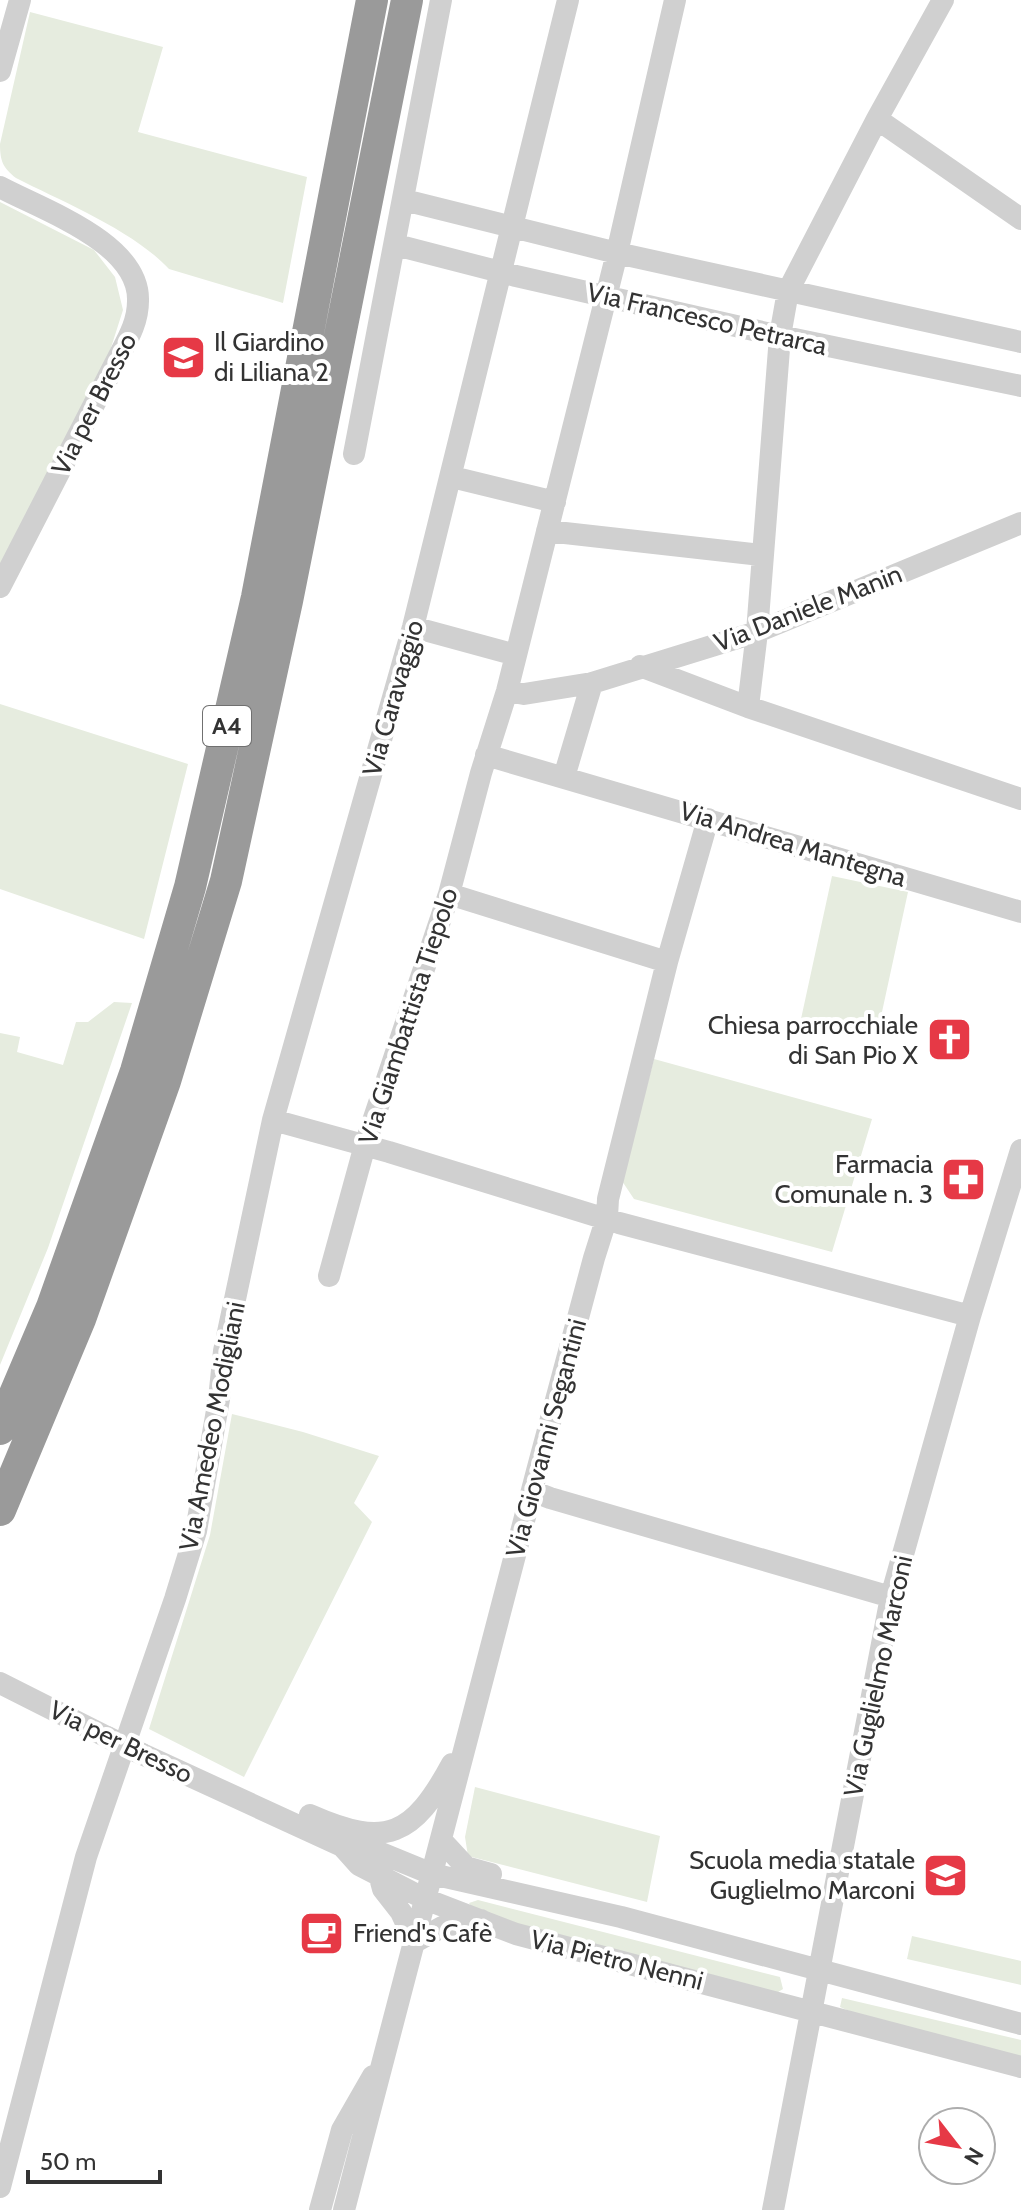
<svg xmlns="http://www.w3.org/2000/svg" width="1021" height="2210" font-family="Cabin,sans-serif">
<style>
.green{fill:#e6ecdf}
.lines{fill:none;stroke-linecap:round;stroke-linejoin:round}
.minor{stroke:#d0d0d0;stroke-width:22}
.highway{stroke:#9a9a9a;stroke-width:32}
.minor-bridge{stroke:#d0d0d0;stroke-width:22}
.labels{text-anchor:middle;stroke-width:8;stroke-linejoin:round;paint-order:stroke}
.shield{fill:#fff;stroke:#707070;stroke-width:2}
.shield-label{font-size:24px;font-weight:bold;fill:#333}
.street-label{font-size:26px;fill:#333;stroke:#fff}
.poi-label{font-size:26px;fill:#333;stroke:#fff;text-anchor:end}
</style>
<rect width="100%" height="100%" fill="#fff"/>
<path class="green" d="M30,12L163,47L138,132L307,177L283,303L169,269C134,231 63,202 16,178C3,168 0,161 0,144Z
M0,202L94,250L115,277L123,310L108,357L0,565Z
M0,704L188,764L144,939L0,889Z
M832,876L908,892L877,1035L801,1019Z
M114,1002L132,1003L48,1248L0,1365V1033L20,1037L17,1052L63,1065L76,1022H88Z
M654,1059L872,1119L832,1252L634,1199L622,1181Z
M232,1414L303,1432L379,1456L354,1503L372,1522L244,1777L149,1729L210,1535Z
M475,1787L660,1836L647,1902L468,1856L465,1837Z
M478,1900L780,1977L783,1989L775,1994L474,1912L469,1903Z
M912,1936L1021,1961V1985L907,1959Z
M842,1998L1021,2040V2057L858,2015L840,2007Z"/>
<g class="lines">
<path class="minor" d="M0,71L20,0
M877,119L1021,219
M0,187C43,210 140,243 138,301C138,321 129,337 120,354L0,587
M404,200L617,253L1021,342
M396,245L516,276L780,336L1021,386
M354,454L441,0
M452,477L555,502
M547,531L761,555
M413,627L516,655
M640,666L748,707L1021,799
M507,691L524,694L592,683L757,632L1021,523
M748,707L757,632L780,336L788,291L877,119L943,0
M486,755L1021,912
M564,777L592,683
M449,894L667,962
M273,1120L389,1152L619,1223L970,1316
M329,1276L365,1145L449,894L481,773L507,691L617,253L675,0
M532,1491L550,1498L891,1597
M0,1683L107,1737
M142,1754L342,1846L371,1849L432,1874L621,1917L1021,2024
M310,1815C387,1849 413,1836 452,1764
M441,1840L466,1867L491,1874
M342,1846L359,1865L425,1899L516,1934L1021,2067
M379,1874L383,1889L401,1912L415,1942
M415,1942L442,1927L481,1920
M0,2187L86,1857L175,1599L196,1531L219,1399L224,1351L273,1120L413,627L568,0
M320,2210L342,2130L373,2076
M344,2210L537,1471L594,1258L607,1217L608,1199L667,962L708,819
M773,2210L891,1597L970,1316L1021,1150"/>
<path class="highway" d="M0,1429L52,1307L136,1071L190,887L257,597L372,0
M0,1510L80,1319L165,1081L226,881L287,601L407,0"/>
<path class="minor-bridge" d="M107,1737L142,1754"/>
</g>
<defs>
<symbol id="school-square" viewBox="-11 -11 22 22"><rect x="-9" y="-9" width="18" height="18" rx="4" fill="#e63946" stroke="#fff"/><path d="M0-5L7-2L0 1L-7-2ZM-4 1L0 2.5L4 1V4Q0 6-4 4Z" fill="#fff"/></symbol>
<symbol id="church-square" viewBox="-11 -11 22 22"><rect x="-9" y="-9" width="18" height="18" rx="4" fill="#e63946" stroke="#fff"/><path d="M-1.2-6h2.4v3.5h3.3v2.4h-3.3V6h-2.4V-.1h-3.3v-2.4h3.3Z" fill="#fff"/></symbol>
<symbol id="pharmacy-square" viewBox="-11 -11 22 22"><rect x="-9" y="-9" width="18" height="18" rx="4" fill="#e63946" stroke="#fff"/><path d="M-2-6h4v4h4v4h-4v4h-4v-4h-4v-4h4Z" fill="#fff"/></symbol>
<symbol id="cafe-square" viewBox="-11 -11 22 22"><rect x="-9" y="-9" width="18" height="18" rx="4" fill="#e63946" stroke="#fff"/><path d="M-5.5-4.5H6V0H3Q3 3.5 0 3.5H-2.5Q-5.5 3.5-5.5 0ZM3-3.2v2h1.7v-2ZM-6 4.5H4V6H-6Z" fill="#fff"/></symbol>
</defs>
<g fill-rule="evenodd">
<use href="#school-square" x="158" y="332" width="51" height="51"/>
<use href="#church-square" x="924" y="1014" width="51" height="51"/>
<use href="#pharmacy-square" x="938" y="1154" width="51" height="51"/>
<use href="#school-square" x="920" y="1850" width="51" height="51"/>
<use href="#cafe-square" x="296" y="1908" width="51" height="51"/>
</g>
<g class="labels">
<rect class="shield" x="203" y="706" width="48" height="40" rx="6"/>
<g class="shield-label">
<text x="227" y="734">A4</text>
</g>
<g class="street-label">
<text transform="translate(707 319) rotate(13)" y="9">Via Francesco Petrarca</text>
<text transform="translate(94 404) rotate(-63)" y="9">Via per Bresso</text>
<text transform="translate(808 608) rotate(-21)" y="9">Via Daniele Manin</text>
<text transform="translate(393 698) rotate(-74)" y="9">Via Caravaggio</text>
<text transform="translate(793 844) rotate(17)" y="9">Via Andrea Mantegna</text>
<text transform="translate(408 1016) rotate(-72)" y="9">Via Giambattista Tiepolo</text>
<text transform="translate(212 1426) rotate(-79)" y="9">Via Amedeo Modigliani</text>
<text transform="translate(546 1438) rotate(-75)" y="9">Via Giovanni Segantini</text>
<text transform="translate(878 1676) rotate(-78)" y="9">Via Guglielmo Marconi</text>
<text transform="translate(121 1742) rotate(26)" y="9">Via per Bresso</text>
<text transform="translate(617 1960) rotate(14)" y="9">Via Pietro Nenni</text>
</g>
<g class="poi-label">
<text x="214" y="351" text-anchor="start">Il Giardino<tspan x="214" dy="30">di Liliana 2</tspan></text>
<text x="918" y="1034">Chiesa parrocchiale<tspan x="918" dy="30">di San Pio X</tspan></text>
<text x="933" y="1173">Farmacia<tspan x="933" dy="30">Comunale n. 3</tspan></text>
<text x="915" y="1869">Scuola media statale<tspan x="915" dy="30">Guglielmo Marconi</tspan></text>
<text x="353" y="1942" text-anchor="start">Friend's Cafè</text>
</g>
</g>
<g transform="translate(957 2146) rotate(121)"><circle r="38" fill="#ffffff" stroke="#adadad" stroke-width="2"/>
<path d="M0-6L14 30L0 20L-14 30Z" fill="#e63946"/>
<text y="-12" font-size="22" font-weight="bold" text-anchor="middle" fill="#333333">N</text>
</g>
<path d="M28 2170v12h132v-12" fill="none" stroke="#333333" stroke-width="4"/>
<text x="40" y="2170" font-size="24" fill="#333333" stroke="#ffffff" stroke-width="6" paint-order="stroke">50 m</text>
</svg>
